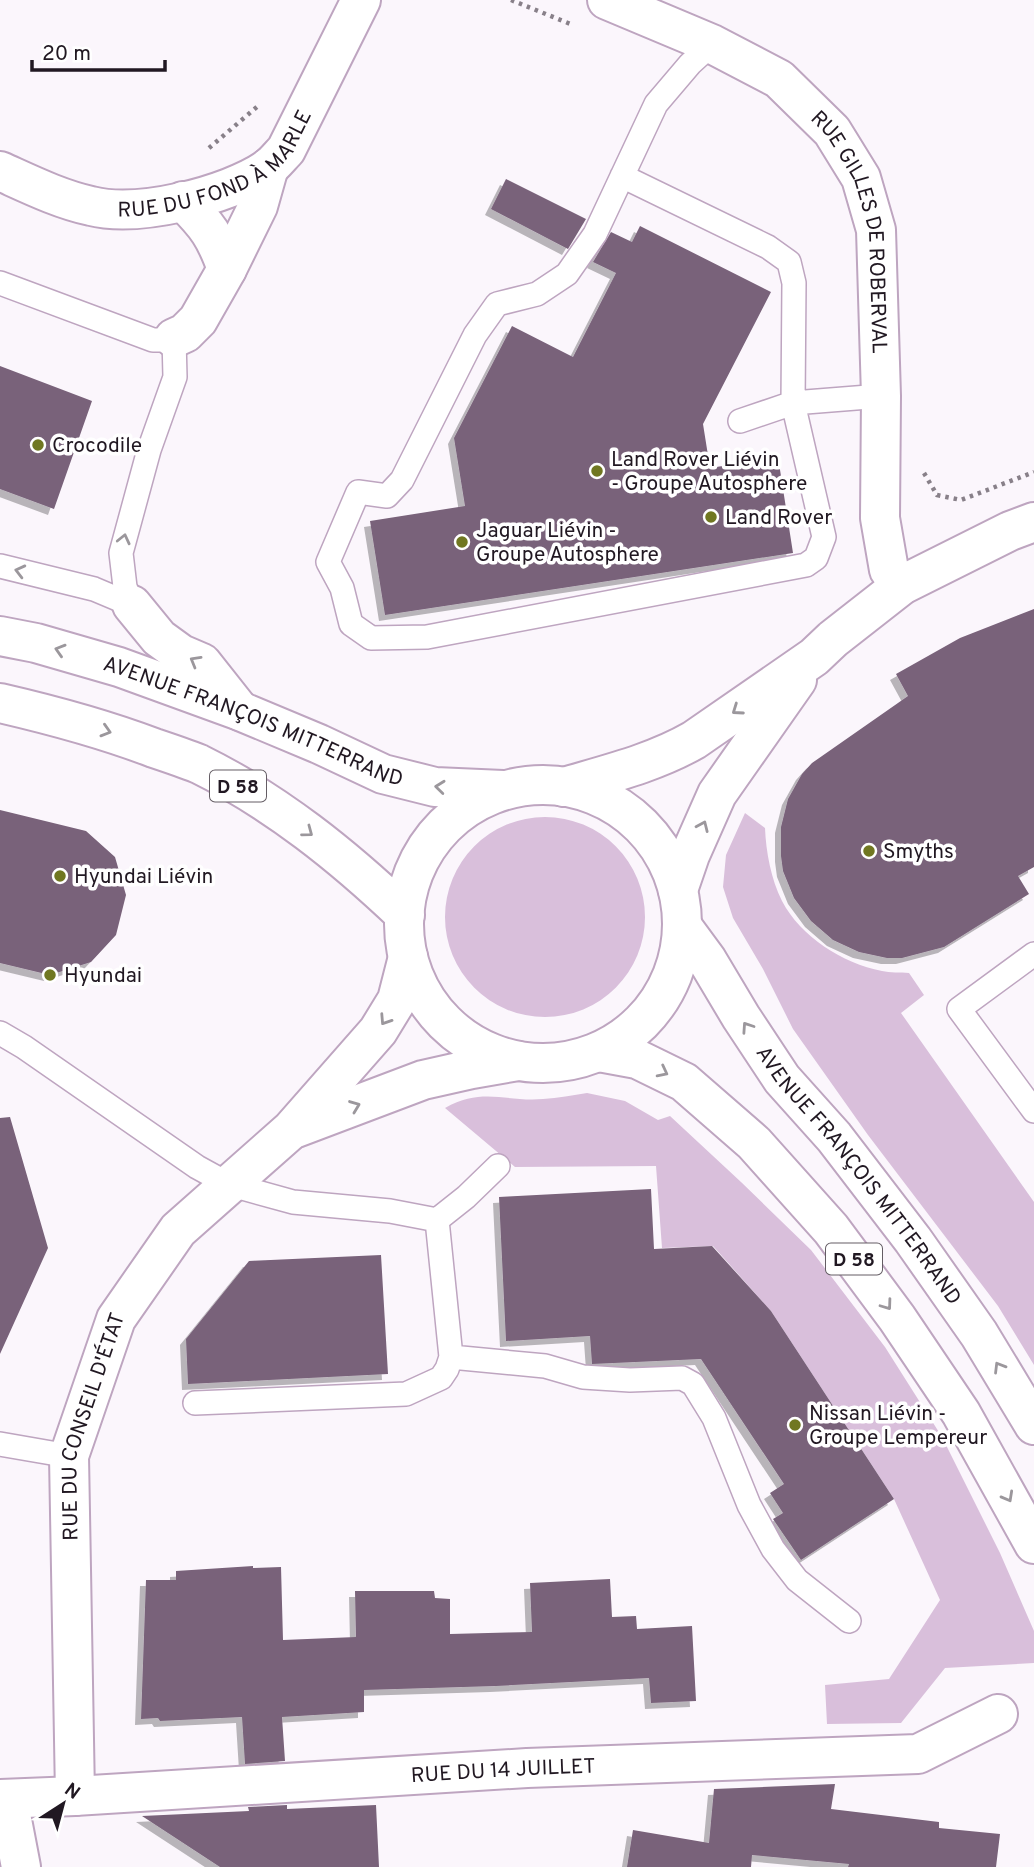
<svg xmlns="http://www.w3.org/2000/svg" width="1034" height="1867" font-family="Overpass,sans-serif">
<style>
.green{fill:#d9bfdb}
.building{fill:#79627a;filter:url(#shadow)}
.lines{fill:none;stroke-linecap:round;stroke-linejoin:round}
.service-casing{stroke:#bea5c0;stroke-width:26}
.minor-casing{stroke:#bea5c0;stroke-width:42}
.primary-casing{stroke:#bea5c0;stroke-width:42}
.trunk-casing{stroke:#bea5c0;stroke-width:42}
.path{stroke:#888089;stroke-width:4.5;stroke-dasharray:3.5 5;stroke-linecap:butt}
.service{stroke:#fff;stroke-width:23}
.minor{stroke:#fff;stroke-width:38}
.primary{stroke:#fff;stroke-width:38}
.trunk{stroke:#fff;stroke-width:38}
.oneway{stroke:#9b979c}
.poi-dot{fill:#707721;stroke:#fff;stroke-width:2.5}
.labels{text-anchor:middle;stroke-width:7;stroke-linejoin:round;paint-order:stroke}
.shield{fill:#fff;stroke:#645d64;stroke-width:2}
.shield-label{font-size:19px;font-weight:bold;fill:#211822}
.street-label{font-size:21px;fill:#211822;stroke:#fff}
.poi-label{font-size:21px;fill:#211822;stroke:#fff;text-anchor:start}
</style>
<defs>
<filter id="shadow"><feDropShadow dx="-6" dy="6" stdDeviation="0" flood-color="#0004"/></filter>
</defs>
<rect width="100%" height="100%" fill="#fbf6fc"/>
<path class="green" d="M745,813L765,828C766,852 771,879 782,901C801,937 842,963 882,971C890,973 900,972 909,973L924,995L901,1013L1034,1202V1365L998,1306L868,1135L793,1029L763,969L733,918L723,887L726,855Z
M445 917a100 100 0 1 1 200 0a100 100 0 1 1-200 0Z
M587,1093L625,1101L658,1120L670,1116L741,1182L811,1250L885,1347L942,1437L1000,1553L1034,1631V1663L945,1668L901,1723L827,1724L825,1685L889,1679L940,1600L894,1499L771,1311L713,1246L662,1248L656,1166L515,1167L445,1108C483,1087 505,1102 543,1099C558,1098 573,1095 587,1093Z"/>
<path class="building" d="M506,179L586,219L568,249L491,209Z
M640,226L771,292L703,424L710,468L778,457L793,553L385,615L370,521L465,506L454,438L512,326L573,357L616,273L593,262L611,232L632,242Z
M0,366L92,401L54,509L0,489Z
M1034,609V867L1018,876L1029,894L944,947L902,958H887L859,952L833,940L811,921L794,898L783,871L781,856V827L788,799L802,774L812,763L908,696L896,674L960,638Z
M0,810L86,831L115,857L126,895L116,935L91,962L50,975L0,963Z
M10,1117L48,1248L0,1354V1118Z
M651,1189L654,1249L712,1246L771,1311L894,1499L801,1560L773,1519L783,1513L770,1493L784,1484L701,1359L592,1364L590,1336L506,1341L499,1197Z
M381,1255L388,1374L188,1384L186,1339L249,1261Z
M253,1566V1568L281,1567L283,1640L356,1637L355,1591H434L435,1598L450,1599V1634L532,1632L530,1583L610,1579L612,1617L636,1616L637,1629L692,1626L696,1701L651,1703L649,1678L496,1686L364,1690V1712L282,1717L285,1761L245,1764L242,1717L160,1721L158,1718L141,1719L146,1580H176V1571Z
M835,1784L831,1809L939,1822V1828L1000,1834L996,1867H848L849,1864L752,1855L751,1867H627L633,1830L709,1843L714,1789Z
M287,1805V1809L376,1805L379,1867H220L142,1816L249,1811L248,1807Z"/>
<g class="lines">
<defs>
<path id="service" d="M712,44L690,64L656,104L595,234L567,274L537,294L497,304L475,335L402,480L387,496L358,492L328,562L342,588L351,624L371,638L427,637L806,565L816,558L824,537L793,403L740,421
M622,176L768,247L789,262L794,283L793,403L881,396
M0,283L153,340H162L174,338L175,377L149,450L121,553L125,587L132,605
M0,566L94,589L132,605
M1034,954L959,1009L1034,1111
M0,1033L24,1047L197,1167L228,1184L293,1202L390,1211L437,1220L466,1197L498,1166
M437,1220L451,1357L545,1366L583,1377L630,1380L682,1378L693,1384L714,1418L749,1505L773,1549L797,1580L849,1621
M195,1403L406,1394L441,1378L447,1369L451,1357
M0,1444L69,1456"/>
<g id="minor">
<path id="s1" d="M607,0L712,44L779,79L832,131L861,178L876,230L881,396L880,518L889,570L902,585"/>
<path id="s2" d="M0,171C29,184 59,199 91,206C138,218 227,196 267,169C274,164 280,156 286,150L361,0"/>
<path d="M183,201C208,226 215,236 227,269"/>
<path d="M174,338L185,333L198,320L227,269L258,206L269,167"/>
<path d="M564,787C608,774 654,763 694,740L814,657L833,639L902,585L1010,531L1034,522"/>
<path d="M678,890L690,855L717,794L797,680"/>
<path d="M296,1128L423,1080L472,1069L518,1061"/>
<path id="s3" d="M75,1796L69,1456L116,1319L178,1230L291,1130L378,1031L397,1000L408,957"/>
<path id="s4" d="M0,1799L75,1796L527,1768L918,1754L998,1714"/>
<path d="M8,1799L21,1867"/>
</g>
<g id="primary">
<path d="M132,605L159,638L181,654L202,663L240,711"/>
<path id="s5" d="M0,636L36,643L119,667L240,711L319,744L383,774L435,787L503,790"/>
<path d="M0,703C52,715 104,729 154,748C169,753 184,758 199,764C276,802 343,856 405,915"/>
<circle cx="543" cy="924" r="139"/>
</g>
<g id="trunk">
<path id="s6" d="M682,926L707,960L741,1017L782,1079L834,1137L913,1240L979,1334L1034,1425"/>
<path d="M599,1052L637,1059L684,1082L754,1143L831,1229L897,1318L961,1413L1034,1544"/>
</g>
</defs>
<use href="#service" class="service-casing"/>
<use href="#minor" class="minor-casing"/>
<use href="#primary" class="primary-casing"/>
<use href="#trunk" class="trunk-casing"/>
<path class="path" d="M511,0L573,25
M209,148L258,106
M924,473L937,495L961,500L1034,472"/>
<use href="#service" class="service"/>
<use href="#minor" class="minor"/>
<use href="#primary" class="primary"/>
<use href="#trunk" class="trunk"/>
</g>
<defs><path id="oneway-chevron" d="M-2-3.5L2.5 0L-2 3.5" fill="none" stroke-width="1.6" stroke-linecap="round" stroke-linejoin="round" transform="scale(1.75)"/></defs>
<g class="oneway">
<use href="#oneway-chevron" transform="translate(124 539) rotate(-77)"/>
<use href="#oneway-chevron" transform="translate(20 571) rotate(-166)"/>
<use href="#oneway-chevron" transform="translate(60 650) rotate(-163)"/>
<use href="#oneway-chevron" transform="translate(195 661) rotate(-150)"/>
<use href="#oneway-chevron" transform="translate(737 710) rotate(145)"/>
<use href="#oneway-chevron" transform="translate(106 731) rotate(17)"/>
<use href="#oneway-chevron" transform="translate(440 787) rotate(-174)"/>
<use href="#oneway-chevron" transform="translate(703 826) rotate(-66)"/>
<use href="#oneway-chevron" transform="translate(308 832) rotate(37)"/>
<use href="#oneway-chevron" transform="translate(385 1020) rotate(123)"/>
<use href="#oneway-chevron" transform="translate(747 1027) rotate(-124)"/>
<use href="#oneway-chevron" transform="translate(663 1072) rotate(27)"/>
<use href="#oneway-chevron" transform="translate(355 1106) rotate(-21)"/>
<use href="#oneway-chevron" transform="translate(887 1305) rotate(54)"/>
<use href="#oneway-chevron" transform="translate(999 1367) rotate(-121)"/>
<use href="#oneway-chevron" transform="translate(1008 1497) rotate(61)"/>
</g>
<g class="poi-dot">
<circle cx="38" cy="445" r="7"/>
<circle cx="597" cy="471" r="7"/>
<circle cx="711" cy="517" r="7"/>
<circle cx="462" cy="542" r="7"/>
<circle cx="869" cy="851" r="7"/>
<circle cx="60" cy="876" r="7"/>
<circle cx="50" cy="975" r="7"/>
<circle cx="795" cy="1425" r="7"/>
</g>
<g class="labels">
<g class="shield">
<rect x="210" y="770.5" width="56" height="31" rx="5"/>
<rect x="826" y="1243.5" width="56" height="31" rx="5"/>
</g>
<g class="shield-label">
<text x="238" y="793">D 58</text>
<text x="854" y="1266">D 58</text>
</g>
<g class="street-label">
<text dy="7" stroke="none"><textPath href="#s2" startOffset="238">RUE DU FOND À MARLE</textPath></text>
<text dy="7" stroke="none"><textPath href="#s1" startOffset="368">RUE GILLES DE ROBERVAL</textPath></text>
<text dy="7" stroke="none"><textPath href="#s5" startOffset="268">AVENUE FRANÇOIS MITTERRAND</textPath></text>
<text dy="7" stroke="none"><textPath href="#s6" startOffset="306">AVENUE FRANÇOIS MITTERRAND</textPath></text>
<text dy="7" stroke="none"><textPath href="#s3" startOffset="373">RUE DU CONSEIL D'ÉTAT</textPath></text>
<text dy="7" stroke="none"><textPath href="#s4" startOffset="504">RUE DU 14 JUILLET</textPath></text>
</g>
<g class="poi-label">
<text x="52" y="452">Crocodile</text>
<text x="611" y="466">Land Rover Liévin<tspan x="611" dy="24">- Groupe Autosphere</tspan></text>
<text x="725" y="524">Land Rover</text>
<text x="476" y="537">Jaguar Liévin -<tspan x="476" dy="24">Groupe Autosphere</tspan></text>
<text x="883" y="858">Smyths</text>
<text x="74" y="883">Hyundai Liévin</text>
<text x="64" y="982">Hyundai</text>
<text x="809" y="1420">Nissan Liévin -<tspan x="809" dy="24">Groupe Lempereur</tspan></text>
</g>
</g>
<g transform="translate(63 1804) rotate(36)" stroke="#ffffff" stroke-width="5" paint-order="stroke">
<path d="M0-5L12 26L0 18L-12 26Z" fill="#211822"/>
<text y="-10" font-size="19" font-weight="bold" text-anchor="middle" fill="#211822">N</text>
</g>
<path d="M32 60v10h133v-10" fill="none" stroke="#211822" stroke-width="3.5"/>
<text x="42" y="60" font-size="21" fill="#211822" stroke="#ffffff" stroke-width="5" paint-order="stroke">20 m</text>
</svg>
